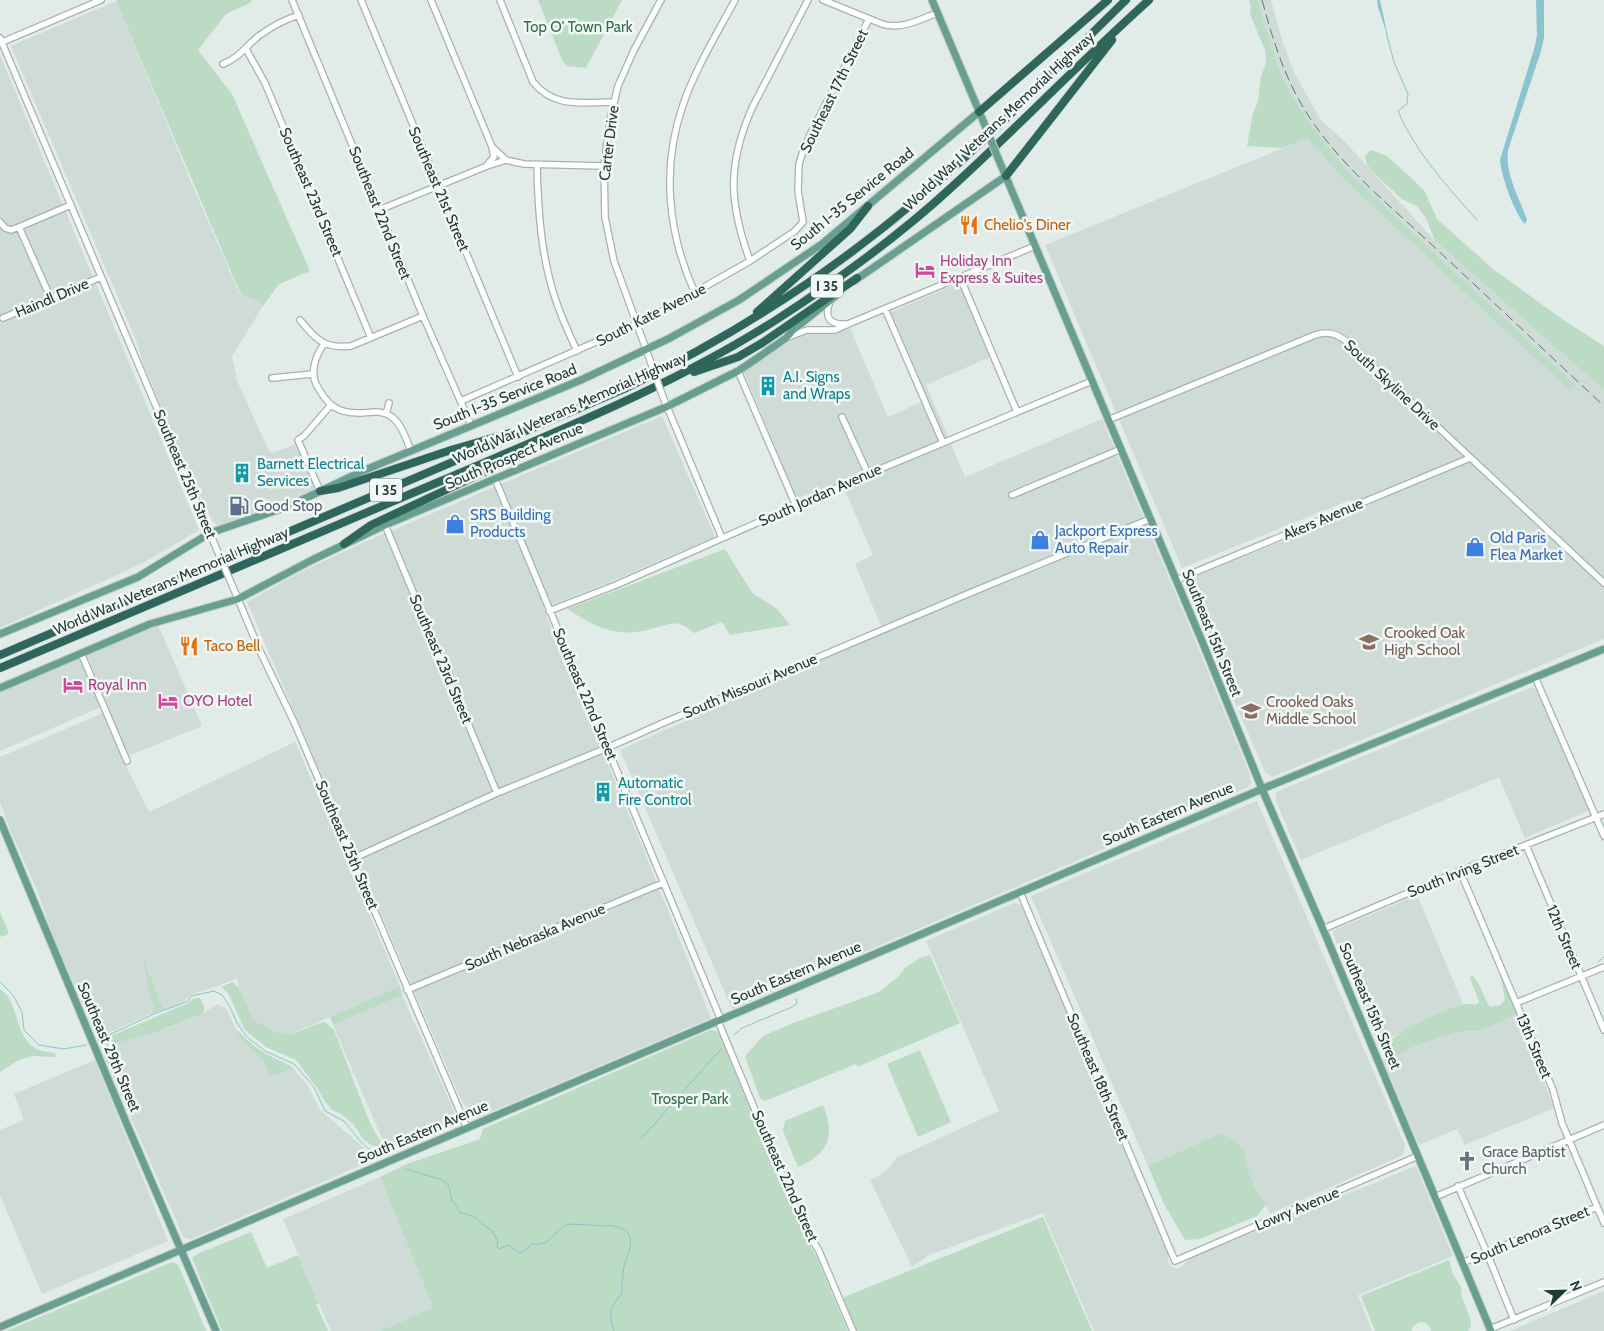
<svg xmlns="http://www.w3.org/2000/svg" width="1604" height="1331" font-family="Cabin,sans-serif">
<style>
.built{fill:#cfdbd6}
.green{fill:#bbdbc4}
.water{fill:#8bc3ce}
.lines{fill:none;stroke-linecap:round;stroke-linejoin:round}
.stream{stroke:#8bc3ce;stroke-width:1}
.minor-casing{stroke:#a4b3ae;stroke-width:8}
.major-casing{stroke:#c1c8c6;stroke-width:9}
.highway-casing{stroke:#c1c8c6;stroke-width:9}
.minor{stroke:#fff;stroke-width:5.5}
.major{stroke:#689f91;stroke-width:7}
.highway{stroke:#2f665c;stroke-width:8}
.rail{stroke:#5d7770;stroke-width:1;stroke-dasharray:10 5;stroke-linecap:butt}
.minor-bridge-casing{stroke:#a4b3ae;stroke-width:8;stroke-linecap:butt}
.major-bridge-casing{stroke:#c1c8c6;stroke-width:9;stroke-linecap:butt}
.minor-bridge{stroke:#fff;stroke-width:5.5}
.major-bridge{stroke:#689f91;stroke-width:7}
.labels{text-anchor:middle;stroke-width:5;stroke-linejoin:round;paint-order:stroke}
.shield{fill:#f2f8f5;stroke:#60746f;stroke-width:1}
.shield-label{font-size:14px;font-weight:bold;fill:#223b35}
.park-label{font-size:15px;fill:#2e7049;stroke:#f2f8f5}
.street-label{font-size:15px;fill:#223b35;stroke:#f2f8f5}
.food-label{font-size:15px;fill:#c56008;stroke:#f2f8f5;text-anchor:start}
.hotel-label{font-size:15px;fill:#b23c85;stroke:#f2f8f5;text-anchor:start}
.culture-label{font-size:15px;fill:#0d838f;stroke:#f2f8f5;text-anchor:start}
.service-label{font-size:15px;fill:#4e5e75;stroke:#f2f8f5;text-anchor:start}
.shop-label{font-size:15px;fill:#366cbe;stroke:#f2f8f5;text-anchor:start}
.education-label{font-size:15px;fill:#785e54;stroke:#f2f8f5;text-anchor:start}
.worship-label{font-size:15px;fill:#5b616d;stroke:#f2f8f5;text-anchor:start}
</style>
<rect width="100%" height="100%" fill="#e1ebe7"/>
<path class="built" d="M1258,0H1271L1282,40L1294,72L1320,119L1345,142L1437,243L1604,390V639L1272,777L1265,772L1184,584L1187,580L1355,511L1350,500L1182,568L1045,245L1308,138L1340,175L1356,180L1335,156L1310,125L1296,102L1283,76L1270,44Z
M116,1L194,189L240,295L257,301L263,306L232,356L237,381L269,451L272,453L296,444L315,488L308,494L218,526L212,520L184,462L143,363L136,340L11,46Z
M0,55L199,530L143,563L0,628Z
M959,283L990,357L926,385L965,477L1102,419L1190,628L1250,775L1251,784L1248,787L732,1009L620,750L884,633L855,564L873,555L841,481L797,499L744,373L748,368L787,341L800,334L813,332H836L850,328L888,417L928,399L891,312Z
M662,416L715,537L600,586L543,608L643,848L711,1018L476,1118L462,1102L247,602L297,574L360,544Z
M158,625L202,726L128,756L87,655Z
M80,658L101,707L0,751V693Z
M1532,687L1539,693L1590,810L1525,838L1499,777L1301,860L1276,801V792Z
M103,713L117,747L149,812L295,742L400,986L291,1034L283,1035L254,1021L239,988L237,978L218,986L190,995L185,1001L176,1006L151,1014L99,1037L96,1035L53,936L38,892L11,832L0,802V757Z
M1257,801L1405,1145L1403,1155L1270,1214L1249,1174L1244,1162V1151L1221,1133L1148,1166L1031,896Z
M1417,895L1463,1004L1432,1017L1378,1045L1332,931Z
M1014,903L1020,904L1023,909L1168,1250V1262L1171,1266L1176,1269L1180,1268L1190,1258L1416,1166L1453,1256L1358,1295L1372,1331H1094L1043,1213L929,1255L912,1267L870,1180L877,1177L890,1167L896,1158L999,1111L926,941Z
M402,995L457,1118L389,1146L384,1143L333,1025Z
M217,1004L226,1008L241,1040L264,1063L267,1071L276,1075L293,1068L308,1086L320,1110L371,1154L373,1160L191,1239L186,1238L183,1236L100,1047L168,1028L202,1014Z
M1518,1014L1554,1108L1465,1145L1457,1129L1419,1145L1383,1060L1418,1045L1456,1032L1480,1031Z
M95,1060L168,1241L42,1294L0,1195V1130L24,1120L14,1094Z
M380,1177L433,1307L380,1331H331L283,1219Z
M1604,1291V1331H1510Z"/>
<path class="green" d="M117,0H251L252,2L226,14L198,50L232,94L310,271L279,284L263,306L257,301L241,295L116,1Z
M538,0H622L586,68L567,66L563,62Z
M1249,0H1258C1265,26 1272,52 1283,77C1301,116 1328,149 1356,180L1575,385L1570,391L1340,175L1308,138L1283,148L1247,146L1253,113L1258,102L1261,76L1266,63L1265,50L1250,14L1251,6Z
M1371,150L1387,156L1424,190L1437,219L1493,269L1565,321L1604,346V390L1435,241L1426,218L1417,206L1402,199L1376,175L1367,165L1365,156Z
M725,549L752,593L776,608L790,625L730,635L722,622L694,633C678,618 670,624 651,629C641,632 631,633 620,632C600,630 583,619 567,609Z
M0,912L9,934L0,937Z
M930,955L960,1023L857,1067L856,1064L765,1101L760,1098L745,1056L763,1036L791,1024L879,992L899,976L905,968L920,958Z
M142,956L163,1009L152,1012L154,1007L147,987V977Z
M1500,973L1503,977L1518,1014L1480,1031L1456,1032L1418,1045L1391,1057C1389,1054 1387,1050 1387,1046C1390,1034 1452,1006 1465,1004C1469,1004 1473,1004 1476,1005L1479,1002L1470,978L1472,975C1481,984 1483,997 1490,1007L1500,1005L1505,1000Z
M233,982L239,988L254,1021C264,1024 274,1033 283,1034C296,1037 312,1023 325,1022L334,1030L370,1123L383,1146H373L364,1140L353,1124L341,1114L332,1110L326,1103L317,1088L296,1060L266,1047L245,1030L228,993L221,987Z
M400,986L402,995L333,1025L330,1017Z
M0,989C20,1001 13,1039 39,1050C44,1052 50,1052 55,1053L56,1057L33,1056L19,1060L0,1072Z
M194,998H200L205,1008L202,1014L151,1034L100,1047L99,1041L188,1003Z
M711,1030L716,1031L721,1036L773,1157L770,1158L797,1221L817,1258L848,1331H380L433,1307L380,1177L407,1164L480,1139L483,1129Z
M238,1031C247,1040 256,1048 267,1054C276,1060 284,1061 293,1068L276,1075H269L264,1063L241,1040L237,1032Z
M920,1050L951,1122L918,1137L887,1064Z
M823,1105C836,1136 828,1154 798,1167L783,1131L785,1121Z
M1221,1133L1233,1139L1244,1151C1245,1172 1256,1188 1266,1205L1257,1216L1200,1239L1185,1240L1164,1204L1148,1166Z
M1043,1217L1092,1331H856L843,1301L844,1297Z
M251,1232L267,1268L298,1255L319,1304H316L328,1331H222L192,1258L197,1254Z
M1449,1260L1453,1274L1461,1287L1462,1297L1470,1318L1471,1327L1468,1331H1431C1428,1320 1418,1319 1412,1328V1331H1375L1361,1296Z
M172,1262L177,1264L180,1269L206,1331H6Z"/>
<path class="water" d="M1377,0H1380L1388,37L1378,7Z
M1536,0H1544V38L1541,51L1508,150C1505,176 1519,196 1527,220L1525,224C1514,213 1501,175 1500,160L1535,46L1537,35Z"/>
<g class="lines">
<path class="stream" d="M1386,32L1394,62L1408,94L1407,104L1398,111C1416,153 1447,186 1477,220
M1598,962L1604,957
M0,982L13,995L22,1012L24,1030L39,1045L64,1049L86,1045
M734,1035L742,1028L792,1007L797,1003L796,999
M98,1040L156,1013L181,1004L188,1001L191,996L214,991L222,995L229,1005L237,1023L246,1036L265,1051L294,1064L314,1087L325,1111L344,1121L360,1141L369,1149L386,1153
M641,1139L721,1049
M406,1169L442,1180L449,1186L452,1201L461,1213L473,1216L493,1232L498,1242L497,1248L499,1249L508,1245L520,1253L527,1249L531,1244C555,1246 552,1229 570,1224L605,1226C610,1225 615,1226 620,1228C623,1229 628,1232 629,1235C634,1244 626,1257 624,1266C623,1275 621,1284 622,1293C610,1308 608,1313 614,1331"/>
<defs>
<path id="minor" d="M292,0L423,316L471,425
M361,0L518,377
M431,0L492,147L506,160
M500,0L533,82C555,109 583,102 614,102
M823,0L882,24C901,30 919,20 937,13
M0,38L217,550
M0,43L101,0
M246,49L265,83L371,338
M223,64C243,56 247,43 263,33C274,25 287,19 299,15
M487,165L494,157L492,147
M537,165C538,210 541,255 555,298C561,316 569,334 577,351
M379,210L487,166L506,160L524,164L604,166
M0,222L5,228L11,230L19,227L51,299
M19,227L71,205
M750,261C729,203 727,165 752,108L808,0
M960,277L1017,412
M695,293C668,234 661,168 683,105C695,69 717,34 735,0
M830,301C824,317 829,325 846,324
M885,309L943,443
M3,318L101,277
M300,320C316,340 325,349 351,346L423,316
M788,337L807,330H835L848,324L1035,246
M324,344C316,355 310,371 316,384C327,405 337,414 362,413C373,412 382,410 392,417C402,425 406,439 411,451
M651,363L614,261L605,217L604,166L610,120L618,86L634,50L661,0
M738,371L796,506
M272,378L313,374
M663,397L722,538
M461,401L646,320L750,261L795,231L803,222L798,191L799,164L803,151L812,131L869,19
M386,414L389,403
M842,417L868,474
M1108,420L1315,335C1327,331 1336,333 1346,341L1604,583
M495,479L721,1020
M320,491L298,440L304,436L330,406
M1012,495L1121,449
M385,525L497,793
M1176,580L1470,458
M232,585L259,649L295,724L467,1128
M549,611L616,585L868,474L1092,381
M81,653L127,761
M1535,677L1604,836
M1526,845L1604,1030
M352,859L497,793L607,748L663,723L977,590L1150,519
M1460,871L1553,1090L1562,1123L1604,1223
M1020,892L1175,1261L1418,1156
M1323,929L1460,871L1604,814
M407,990L663,883
M1516,1003L1604,967
M718,1021L802,1223L819,1251L853,1331
M1458,1186L1487,1253L1514,1320
M1435,1197L1604,1125
M1462,1263L1597,1207
M1490,1329L1604,1282"/>
<path id="major" d="M932,0L984,123
M998,158L1204,646L1262,789L1323,929L1491,1331
M854,281L1006,176
M0,634L138,577L210,533L289,506L365,470L581,380L668,339L739,300L822,244L979,112
M0,688L150,624L238,599L312,560L385,525L666,407L738,371L756,359L786,338L793,330L838,294
M0,820L128,1127L216,1331
M0,1327L1262,789L1604,649"/>
<path id="highway" d="M979,112L1108,0
M1006,176L1112,40
M757,312L850,229L868,206
M694,372L738,357L762,343L857,278
M320,491L338,488L451,450L510,433
M344,544L371,525L493,468L521,451
M0,655L626,388C731,337 829,275 918,199C991,137 1057,67 1126,0
M0,668C147,606 294,543 441,481C555,432 671,387 776,320C838,280 899,236 953,186C1020,125 1082,60 1149,0"/>
</defs>
<use href="#minor" class="minor-casing"/>
<use href="#major" class="major-casing"/>
<use href="#highway" class="highway-casing"/>
<use href="#minor" class="minor"/>
<use href="#major" class="major"/>
<use href="#highway" class="highway"/>
<path class="rail" d="M1262,0C1273,40 1285,80 1308,115C1340,165 1388,204 1430,243C1488,297 1546,352 1604,406"/>
<defs>
<path id="minor-bridge" d="M651,363L663,397
M217,550L232,585"/>
<path id="major-bridge" d="M984,123L998,158"/>
</defs>
<use href="#minor-bridge" class="minor-bridge-casing"/>
<use href="#major-bridge" class="major-bridge-casing"/>
<use href="#minor-bridge" class="minor-bridge"/>
<use href="#major-bridge" class="major-bridge"/>
</g>
<defs>
<symbol id="restaurant-bare" viewBox="-9 -9 18 18"><path d="M-5-6h1v4h1v-4h1v4h1v-4h1v5L-1.5 .5V6h-2V.5L-5-1ZM5-6V6H3V1.5H1.5Q1.5-4 5-6Z" fill="#e8710a" stroke="#f2f8f5" stroke-width="2.5" paint-order="stroke"/></symbol>
<symbol id="hotel-bare" viewBox="-9 -9 18 18"><path d="M-6-4.5h1.5V1H6V5H4.5V3h-9V5H-6ZM-4 0a1.8 1.8 0 1 1 3.6 0ZM.5 0V-2.5h3Q6-2.5 6 0Z" fill="#d1479c" stroke="#f2f8f5" stroke-width="2.5" paint-order="stroke"/></symbol>
<symbol id="building-bare" viewBox="-9 -9 18 18"><path d="M-4-6H4V6H1V3H-1V6H-4ZM-2.5-4.3h1.7v1.8h-1.7ZM.8-4.3h1.7v1.8H.8ZM-2.5-1h1.7V.8h-1.7ZM.8-1h1.7V.8H.8Z" fill="#0f9aa8" stroke="#f2f8f5" stroke-width="2.5" paint-order="stroke"/></symbol>
<symbol id="fuel-bare" viewBox="-9 -9 18 18"><path d="M-5.5-6h7V0h2V4h1.3V-2.5L3-4.5l.8-.8L6-3V5H2.5V1h-1V6h-7ZM-4.2-4.7v3.2H.2V-4.7Z" fill="#5c6f8a" stroke="#f2f8f5" stroke-width="2.5" paint-order="stroke"/></symbol>
<symbol id="shop-bare" viewBox="-9 -9 18 18"><path d="M-5-2.5h2.3a2.7 3.5 0 0 1 5.4 0H5L5.5 6h-11ZM-1.5-2.5h3a1.5 2.3 0 0 0-3 0Z" fill="#3f7fe0" stroke="#f2f8f5" stroke-width="2.5" paint-order="stroke"/></symbol>
<symbol id="school-bare" viewBox="-9 -9 18 18"><path d="M0-5L7-2L0 1L-7-2ZM-4 1L0 2.5L4 1V4Q0 6-4 4Z" fill="#8d6e63" stroke="#f2f8f5" stroke-width="2.5" paint-order="stroke"/></symbol>
<symbol id="church-bare" viewBox="-9 -9 18 18"><path d="M-1.2-6h2.4v3.5h3.3v2.4h-3.3V6h-2.4V-.1h-3.3v-2.4h3.3Z" fill="#6b7280" stroke="#f2f8f5" stroke-width="2.5" paint-order="stroke"/></symbol>
</defs>
<g fill-rule="evenodd">
<use href="#restaurant-bare" x="955" y="211" width="28" height="28"/>
<use href="#hotel-bare" x="911" y="256" width="28" height="28"/>
<use href="#building-bare" x="754" y="372" width="28" height="28"/>
<use href="#building-bare" x="228" y="459" width="28" height="28"/>
<use href="#fuel-bare" x="225" y="492" width="28" height="28"/>
<use href="#shop-bare" x="441" y="510" width="28" height="28"/>
<use href="#shop-bare" x="1026" y="526" width="28" height="28"/>
<use href="#shop-bare" x="1461" y="533" width="28" height="28"/>
<use href="#school-bare" x="1355" y="628" width="28" height="28"/>
<use href="#restaurant-bare" x="175" y="632" width="28" height="28"/>
<use href="#hotel-bare" x="59" y="671" width="28" height="28"/>
<use href="#hotel-bare" x="154" y="687" width="28" height="28"/>
<use href="#school-bare" x="1237" y="697" width="28" height="28"/>
<use href="#building-bare" x="589" y="778" width="28" height="28"/>
<use href="#church-bare" x="1453" y="1147" width="28" height="28"/>
</g>
<g class="labels">
<g class="shield">
<rect x="811" y="274.5" width="32" height="23" rx="4"/>
<rect x="370" y="478.5" width="32" height="23" rx="4"/>
</g>
<g class="shield-label">
<text x="827" y="291">I 35</text>
<text x="386" y="495">I 35</text>
</g>
<g class="park-label">
<text x="578" y="32">Top O' Town Park</text>
<text x="690" y="1104">Trosper Park</text>
</g>
<g class="street-label">
<text transform="translate(834 91) rotate(-64)" y="5">Southeast 17th Street</text>
<text transform="translate(999 121) rotate(-43)" y="5">World War I Veterans Memorial Highway</text>
<text transform="translate(609 143) rotate(-83)" y="5">Carter Drive</text>
<text transform="translate(439 189) rotate(67)" y="5">Southeast 21st Street</text>
<text transform="translate(311 192) rotate(67)" y="5">Southeast 23rd Street</text>
<text transform="translate(852 199) rotate(-39)" y="5">South I-35 Service Road</text>
<text transform="translate(380 213) rotate(68)" y="5">Southeast 22nd Street</text>
<text transform="translate(52 298) rotate(-23)" y="5">Haindl Drive</text>
<text transform="translate(651 315) rotate(-27)" y="5">South Kate Avenue</text>
<text transform="translate(1392 385) rotate(43)" y="5">South Skyline Drive</text>
<text transform="translate(505 397) rotate(-22)" y="5">South I-35 Service Road</text>
<text transform="translate(570 408) rotate(-24)" y="5">World War I Veterans Memorial Highway</text>
<text transform="translate(514 456) rotate(-23)" y="5">South Prospect Avenue</text>
<text transform="translate(185 474) rotate(67)" y="5">Southeast 25th Street</text>
<text transform="translate(820 495) rotate(-24)" y="5">South Jordan Avenue</text>
<text transform="translate(1323 519) rotate(-23)" y="5">Akers Avenue</text>
<text transform="translate(171 581) rotate(-23)" y="5">World War I Veterans Memorial Highway</text>
<text transform="translate(1212 633) rotate(68)" y="5">Southeast 15th Street</text>
<text transform="translate(441 659) rotate(67)" y="5">Southeast 23rd Street</text>
<text transform="translate(750 686) rotate(-23)" y="5">South Missouri Avenue</text>
<text transform="translate(585 694) rotate(67)" y="5">Southeast 22nd Street</text>
<text transform="translate(1168 814) rotate(-23)" y="5">South Eastern Avenue</text>
<text transform="translate(347 845) rotate(67)" y="5">Southeast 25th Street</text>
<text transform="translate(1463 871) rotate(-22)" y="5">South Irving Street</text>
<text transform="translate(535 937) rotate(-23)" y="5">South Nebraska Avenue</text>
<text transform="translate(1564 937) rotate(67)" y="5">12th Street</text>
<text transform="translate(796 973) rotate(-23)" y="5">South Eastern Avenue</text>
<text transform="translate(1370 1006) rotate(67)" y="5">Southeast 15th Street</text>
<text transform="translate(1534 1046) rotate(67)" y="5">13th Street</text>
<text transform="translate(109 1047) rotate(67)" y="5">Southeast 29th Street</text>
<text transform="translate(1098 1077) rotate(67)" y="5">Southeast 18th Street</text>
<text transform="translate(423 1132) rotate(-23)" y="5">South Eastern Avenue</text>
<text transform="translate(785 1176) rotate(66)" y="5">Southeast 22nd Street</text>
<text transform="translate(1297 1209) rotate(-23)" y="5">Lowry Avenue</text>
<text transform="translate(1530 1235) rotate(-23)" y="5">South Lenora Street</text>
</g>
<g class="food-label">
<text x="984" y="230">Chelio's Diner</text>
<text x="204" y="651">Taco Bell</text>
</g>
<g class="hotel-label">
<text x="940" y="266">Holiday Inn<tspan x="940" dy="17">Express &amp; Suites</tspan></text>
<text x="88" y="690">Royal Inn</text>
<text x="183" y="706">OYO Hotel</text>
</g>
<g class="culture-label">
<text x="783" y="382">A.I. Signs<tspan x="783" dy="17">and Wraps</tspan></text>
<text x="257" y="469">Barnett Electrical<tspan x="257" dy="17">Services</tspan></text>
<text x="618" y="788">Automatic<tspan x="618" dy="17">Fire Control</tspan></text>
</g>
<g class="service-label">
<text x="254" y="511">Good Stop</text>
</g>
<g class="shop-label">
<text x="470" y="520">SRS Building<tspan x="470" dy="17">Products</tspan></text>
<text x="1055" y="536">Jackport Express<tspan x="1055" dy="17">Auto Repair</tspan></text>
<text x="1490" y="543">Old Paris<tspan x="1490" dy="17">Flea Market</tspan></text>
</g>
<g class="education-label">
<text x="1384" y="638">Crooked Oak<tspan x="1384" dy="17">High School</tspan></text>
<text x="1266" y="707">Crooked Oaks<tspan x="1266" dy="17">Middle School</tspan></text>
</g>
<g class="worship-label">
<text x="1482" y="1157">Grace Baptist<tspan x="1482" dy="17">Church</tspan></text>
</g>
</g>
<g transform="translate(1564 1291) rotate(67)" stroke="#f2f8f5" stroke-width="4" paint-order="stroke">
<path d="M0-4L9 19L0 12L-9 19Z" fill="#223b35"/>
<text y="-8" font-size="14" font-weight="bold" text-anchor="middle" fill="#223b35">N</text>
</g>
</svg>
